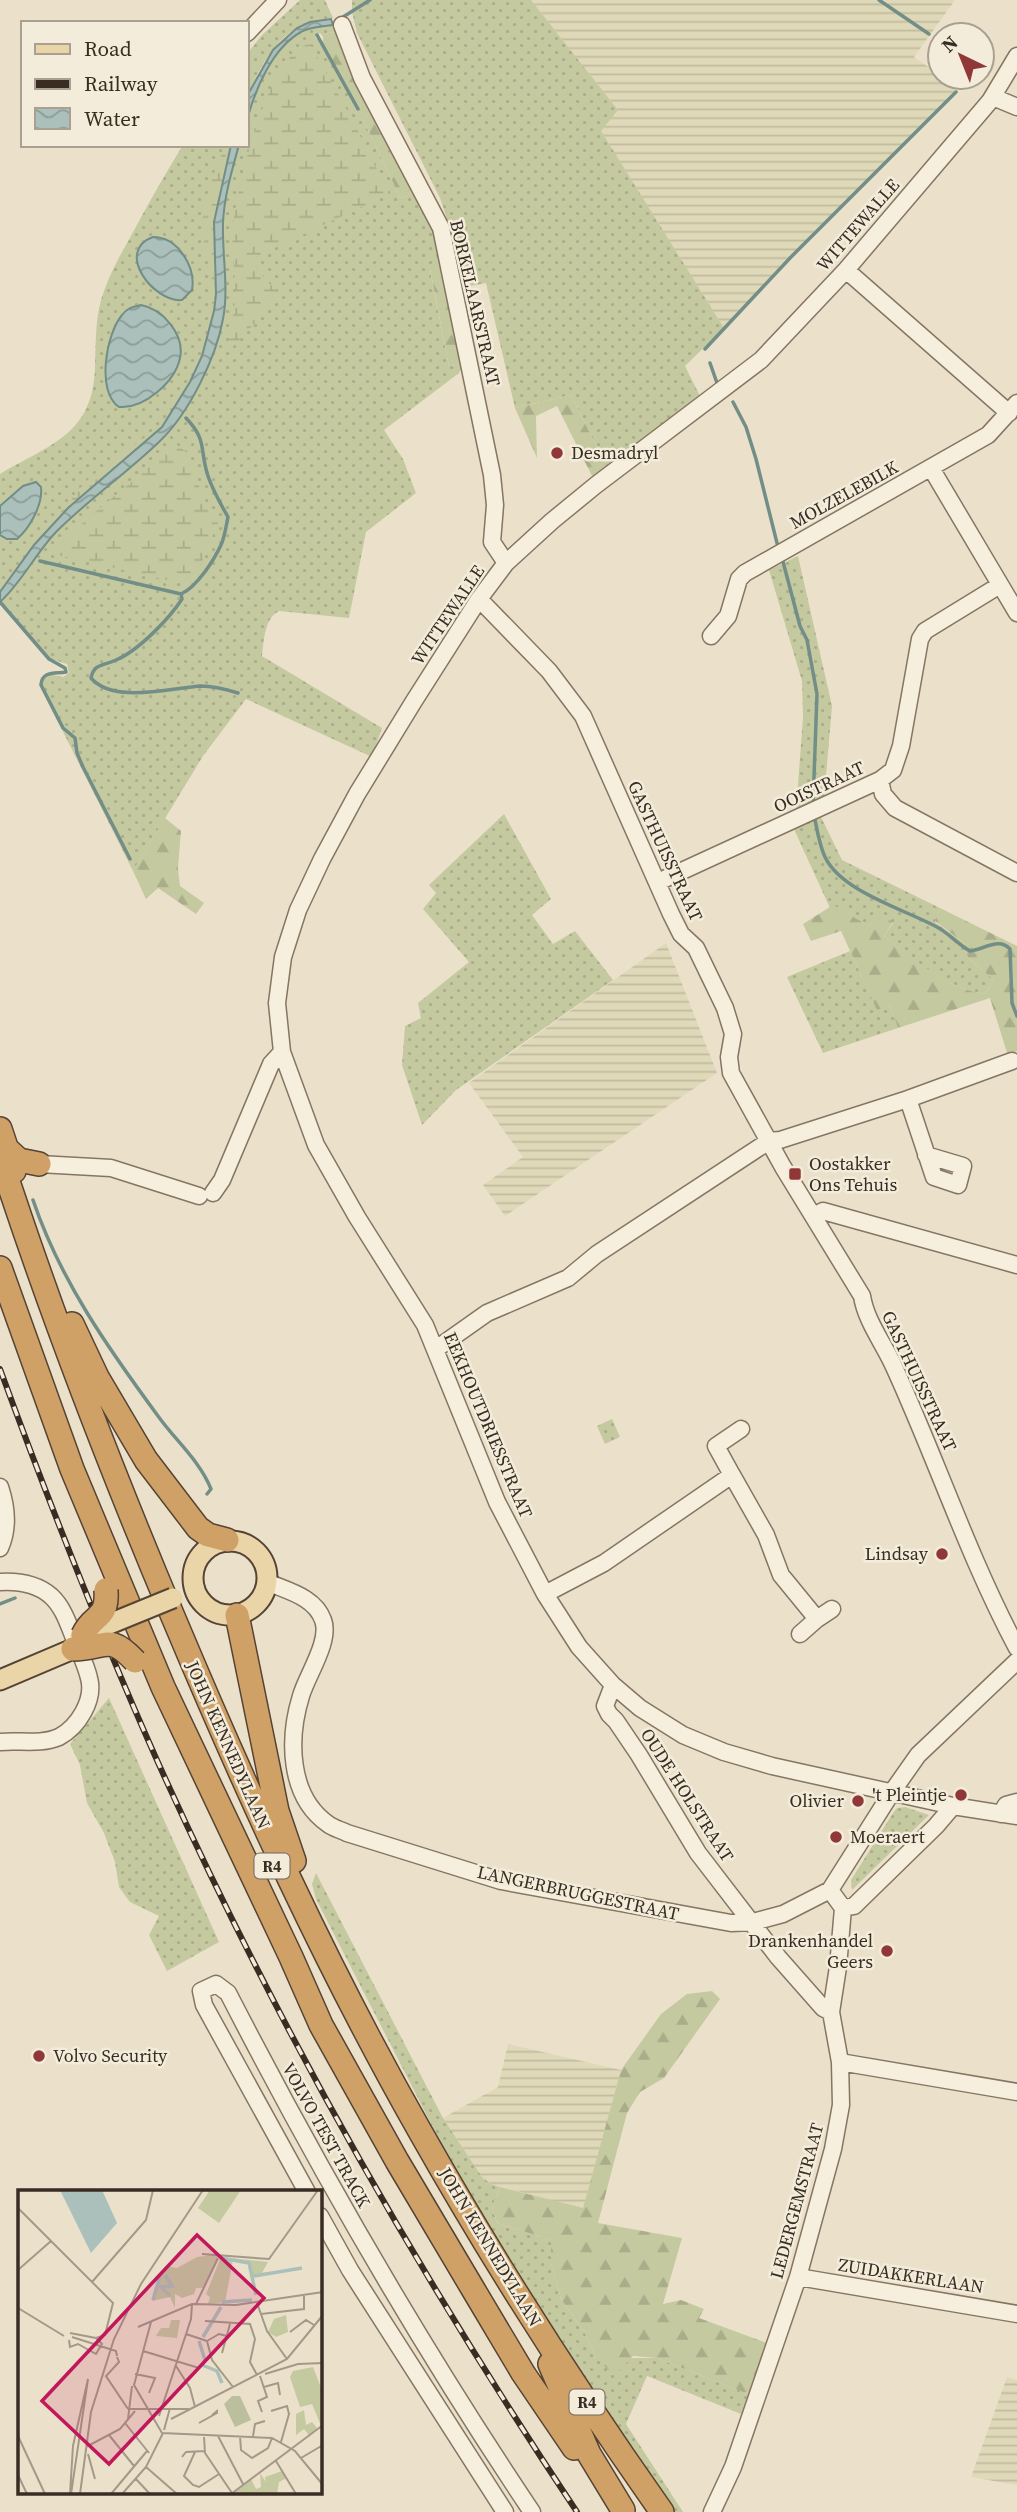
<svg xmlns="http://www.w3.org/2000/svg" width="1017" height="2512" font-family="'Source Serif 4',serif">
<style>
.farmland{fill:url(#farmland-rules)}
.grass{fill:url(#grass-dots);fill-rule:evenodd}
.forest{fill:url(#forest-firs)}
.wetland{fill:url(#wetland-marsh)}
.water{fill:url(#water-waves);stroke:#728e87;stroke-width:2}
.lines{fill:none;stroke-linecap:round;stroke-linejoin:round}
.stream{stroke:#728e87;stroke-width:3.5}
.minor-casing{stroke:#867561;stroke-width:19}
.major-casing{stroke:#554334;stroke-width:23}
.highway-casing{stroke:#554334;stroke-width:26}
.minor{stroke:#f6efde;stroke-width:16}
.major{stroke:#e9d5a8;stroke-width:19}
.highway{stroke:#d0a166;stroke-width:23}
.rail-casing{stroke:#392d23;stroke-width:6}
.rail{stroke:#f3ecda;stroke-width:3.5;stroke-dasharray:10;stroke-linecap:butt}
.major-bridge-casing{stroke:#554334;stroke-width:23;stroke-linecap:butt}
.highway-bridge-casing{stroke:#554334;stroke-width:26;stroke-linecap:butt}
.major-bridge{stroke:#e9d5a8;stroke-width:19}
.highway-bridge{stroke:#d0a166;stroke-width:23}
.poi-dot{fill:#903738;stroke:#f3ecda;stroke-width:2.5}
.labels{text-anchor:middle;stroke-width:5;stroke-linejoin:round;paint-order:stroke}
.shield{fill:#f3ecda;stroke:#71665a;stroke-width:2}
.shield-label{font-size:16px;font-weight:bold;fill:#392d23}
.street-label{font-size:18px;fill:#392d23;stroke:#f3ecda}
.poi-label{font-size:18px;fill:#392d23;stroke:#f3ecda;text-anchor:start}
.inset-river{fill:none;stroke:#abc0ba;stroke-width:3.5}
.inset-road{fill:none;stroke:#a49988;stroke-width:2}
.view{fill:#c2185b;fill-opacity:0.15;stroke:#c2185b;stroke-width:3.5}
.inset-edge{fill:none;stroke:#392d23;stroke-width:3.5}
</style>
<defs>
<pattern id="farmland-rules" width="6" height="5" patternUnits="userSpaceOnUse" patternTransform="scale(1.75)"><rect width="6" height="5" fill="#e0d9b9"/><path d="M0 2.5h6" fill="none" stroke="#c1bb9f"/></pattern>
<pattern id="grass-dots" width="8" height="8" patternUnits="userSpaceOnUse" patternTransform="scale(1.75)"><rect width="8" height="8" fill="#c4c9a0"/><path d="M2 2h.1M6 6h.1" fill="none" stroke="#a9ad8a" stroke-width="1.8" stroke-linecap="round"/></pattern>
<pattern id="forest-firs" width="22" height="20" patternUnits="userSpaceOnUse" patternTransform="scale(1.75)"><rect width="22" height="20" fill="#c4c9a0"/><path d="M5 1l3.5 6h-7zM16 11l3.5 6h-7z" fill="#a9ad8a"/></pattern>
<pattern id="wetland-marsh" width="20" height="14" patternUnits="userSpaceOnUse" patternTransform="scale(1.75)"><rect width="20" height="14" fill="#c4c9a0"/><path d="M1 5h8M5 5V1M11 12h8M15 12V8" fill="none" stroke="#a9ad8a"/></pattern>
<pattern id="water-waves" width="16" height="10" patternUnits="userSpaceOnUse" patternTransform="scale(1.75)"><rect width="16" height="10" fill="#abc0ba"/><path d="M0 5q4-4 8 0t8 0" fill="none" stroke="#8c9c97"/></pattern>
</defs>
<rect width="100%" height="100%" fill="#ebe1cb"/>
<path class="farmland" d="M531,0H955L914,57L940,75V77L959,88L822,224L724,328L600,130L618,110Z
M666,943L717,1073L505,1216L483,1185L523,1157L469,1083Z
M508,2044L621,2070L583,2209L491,2184L482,2177L443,2118L498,2087Z
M1007,2377L1017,2380V2485L971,2477Z"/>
<path class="grass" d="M300,0H325L333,18C324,21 315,20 306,24C276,35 259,69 247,96V54L261,36Z
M352,0H531L618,110L601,131L724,328L685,366L702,400L607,468L571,395L515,408L486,283L460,288L449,225L440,198L357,33L352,12Z
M333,25L336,33L331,32L324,35V38L320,33L315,37L322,44L366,126L400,197L403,198L413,192L437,232L444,266L430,270L449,366L463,364L459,373L384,430L403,459L416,493L366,532L349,618L279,611C264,619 264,641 262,656L382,728L372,757L246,699L203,756L133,871L39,684L49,674L63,677L69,673L67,664L51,659L1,602C22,581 35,553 57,531C89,499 128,473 161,441C189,413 216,357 223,319C229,287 222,255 223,223C224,197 233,171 239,145H247C247,137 245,126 247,118C254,92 276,45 301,32C312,27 322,27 333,25Z
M183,145H231C223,177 215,207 214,239C213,268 218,296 212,324C205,356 183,405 160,429C132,459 96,480 67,509C42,534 25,566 0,592V535L12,540L29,524L41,497L32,482L15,492L0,506V474C50,444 94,435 95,365C96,341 95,314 104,291C111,271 122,252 132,234C148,204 165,174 183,145ZM116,325L180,361L166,383L145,400L105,367Z
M798,556L832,706L824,799L796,811L803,717L802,681L769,570Z
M504,814L551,899L532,915L553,944L575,931L613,980L456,1090L422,1125L402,1065L405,1026L421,1018L418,1003L469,962L423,909L436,893L429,885Z
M820,815L842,860L940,908L935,922L964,943L968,958L994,980L985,994C946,989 914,959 884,936L893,923L877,914L869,926L834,906L830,908L793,827Z
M850,951L877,1009L890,1005L898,1028L823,1053L787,977Z
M612,1419L620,1437L605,1444L597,1426Z
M109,1698L219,1942L167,1971L149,1935L159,1916L130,1902L119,1887L115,1862L104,1833L87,1803L80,1765L70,1744Z
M905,1807L929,1815L852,1890L851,1880L893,1813L897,1808Z
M316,1873L443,2118L482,2177L491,2184L500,2187L492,2207L497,2223L551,2240V2263L561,2299L585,2333L596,2358H657L748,2394L741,2414L647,2376L626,2424L683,2512H670L565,2355L464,2188L316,1899L312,1884Z"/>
<path class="forest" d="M331,32L336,33L358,85L413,192L403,198L400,197L366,126L328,56L322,44L324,35Z
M444,266L463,364L449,366L430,269Z
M571,395L607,468L593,478L557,406L536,416L537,458L515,408Z
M165,818L181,831L178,868L180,886L204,903L196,914L158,888L146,899L133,871Z
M833,905L869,926L877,913L893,922L884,936C915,959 946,989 985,994L994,980L968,958L964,943L935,921L940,908L1017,946V1051L1008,1056L990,998L898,1028L890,1005L877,1010L841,931L811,941L803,924Z
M712,1991L720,1999L664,2078L640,2092L627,2113L598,2223L682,2238L663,2304L681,2300L704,2309L699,2318L767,2343L748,2394L657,2358L633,2356L615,2376L596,2358L585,2333L561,2299L551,2263V2240L497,2223L492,2207L500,2187L583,2208L621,2070L661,2014L687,1994Z"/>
<path class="wetland" d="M310,44L351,117L389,194L249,260L278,293V298L230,350L228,346C231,328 235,310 235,292C235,270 231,249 233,227C236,190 269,49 310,44Z
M226,145H231C223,177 215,208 214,240C213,279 219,304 206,342C211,322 213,302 211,282C209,262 202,243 203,223C203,195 215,170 226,145Z
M173,411C149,445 115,468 84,494C70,506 57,520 44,533C60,514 74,492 93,475C119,453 151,438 173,411Z
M175,443L190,455L201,493L218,523L201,564L185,584L53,554C88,512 136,483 175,443Z"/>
<path class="water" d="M331,19L333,25C322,27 311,26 301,32C272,48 255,90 247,120V96L273,50L297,28L310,22Z
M231,145H239C232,170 224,197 223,223C222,255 229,288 223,319C216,358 189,413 160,441C127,473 89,499 56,532C35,554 22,582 0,602V592L34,545L68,508L162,427L190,382L202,356L214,311L216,294L214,222Z
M153,237C178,237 196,267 192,290L182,300C154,303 114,251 153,237Z
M141,305C163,309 185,335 180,358C175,382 144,409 119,407C96,392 106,334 122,315C127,308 133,307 141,305Z
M36,482L41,487C43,504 30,528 17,539H7L0,535V506L23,486Z"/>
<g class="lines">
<path class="stream" d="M879,0L929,34
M343,17L370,0
M317,35L358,109
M705,349L791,257L956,92
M710,363L717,383
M733,402L746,427L756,459L778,547
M782,558L800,626L807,640L817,694L813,804
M40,561L181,594L182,599C169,619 138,651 116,660C104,666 94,663 91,678C113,704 170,688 201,686C214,686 225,689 238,693
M181,594C197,587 214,560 221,545C225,536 226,526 228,517C220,503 213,491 208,476C199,449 208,441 186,418
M0,602L49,659L65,668L66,672C56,674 42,670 41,685L63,728L75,738L77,753L83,767L130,859
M814,815C817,829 819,844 825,857C841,891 903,909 935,926C948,932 957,944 970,951C985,949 999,937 1010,949L1012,1003L1017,1016
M33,1200C60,1280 108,1348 158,1416C175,1440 200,1461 211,1489L207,1494
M0,1604L15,1598"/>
<defs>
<path id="minor" d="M342,25L362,78L441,228L492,475L495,505L492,542L506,563
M247,33L278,0
M1017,56L990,101L846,270L761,360L596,485L552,521L506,563L479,599L414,701L357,794L322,859L298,910L283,957L277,1003L282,1052L316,1145L357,1217L425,1325L497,1502L545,1594L579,1647L613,1685L640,1708L683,1735L724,1752L772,1766L953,1806L1017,1816
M993,97L1017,107
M846,270L1009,413
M931,468L1017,613
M479,599L549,671L583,716L671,914L681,934L696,948L725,1008L733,1034L729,1057L731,1073L783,1167L862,1296C866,1322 885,1345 895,1369C937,1461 969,1558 1017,1648
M711,636L728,616L739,579L745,573L988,435L1017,403
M880,780L883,794L895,808L1017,873
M658,882L880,780L893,770L901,746L920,639L925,631L1000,585
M908,1099L934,1177L958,1185L963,1166L926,1155
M39,1164L111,1168L199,1196
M213,1193L222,1180L271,1064L282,1052
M814,1216L823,1211L1017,1265
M436,1349L487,1313L568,1278L597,1254L769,1141L780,1140L908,1099L1012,1061
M732,1475L716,1446L741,1429
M0,1487C7,1508 9,1528 0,1548
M0,1582C18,1581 36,1583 51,1596C63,1607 68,1623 74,1638C79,1651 86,1665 89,1678C95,1700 78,1727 59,1737C41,1745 19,1740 0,1742
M267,1582C288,1591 315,1597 323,1620C331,1641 307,1675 301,1696C288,1738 288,1796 328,1824C333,1828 341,1830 347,1833L501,1881L731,1923L753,1922L783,1914L830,1890L892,1792L918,1755L1017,1661
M545,1594L604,1563L732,1475L766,1535L781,1575L817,1619L800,1634
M817,1619L832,1609
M613,1685L605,1706L609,1714L616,1721L639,1755L698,1853L778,1957L823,2008L831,2012
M1001,1814L1006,1805L1017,1802
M843,1908L854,1906L936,1826L953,1806
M840,2062L1017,2092
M307,2192L204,2005L201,1991L216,1984L228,1993C320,2172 420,2345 532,2512
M320,2216L350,2270L505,2512
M798,2277L1017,2314
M712,2512L733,2467L798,2277L833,2149L841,2105L840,2062L831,2012L838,1967L843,1908L830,1890"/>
<path id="major" d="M193 1578a37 37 0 1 1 74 0a37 37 0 1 1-74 0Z
M0,1680L73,1649"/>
<path id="highway" d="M0,1129L14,1171
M7,1149L19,1160L39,1164
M0,1157C51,1314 110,1467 174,1619C248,1795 327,1968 421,2133C495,2264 576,2390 662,2512
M0,1268L72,1469L163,1687L291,1957L321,2025L397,2161L473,2289L523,2373L574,2448
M72,1324L97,1377L146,1460L198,1528L208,1535L227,1540
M237,1615L277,1811L294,1861
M550,2364L589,2454L623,2510"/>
</defs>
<use href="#minor" class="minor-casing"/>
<use href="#major" class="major-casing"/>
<use href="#highway" class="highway-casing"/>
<use href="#minor" class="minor"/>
<use href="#major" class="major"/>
<use href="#highway" class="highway"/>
<defs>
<path id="rail" d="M0,1369C48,1500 99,1630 156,1758C274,2021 417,2272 577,2512"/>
</defs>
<use href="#rail" class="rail-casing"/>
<use href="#rail" class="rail"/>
<defs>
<path id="major-bridge" d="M80,1636L173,1598"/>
<path id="highway-bridge" d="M83,1635C93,1613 108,1621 106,1590
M73,1649C106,1649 108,1632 135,1661"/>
</defs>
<use href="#major-bridge" class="major-bridge-casing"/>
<use href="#highway-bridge" class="highway-bridge-casing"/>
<use href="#major-bridge" class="major-bridge"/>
<use href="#highway-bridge" class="highway-bridge"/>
</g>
<g class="poi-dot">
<circle cx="557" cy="453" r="7"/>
<rect x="788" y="1167" width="14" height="14" rx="3.5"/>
<circle cx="942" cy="1554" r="7"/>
<circle cx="961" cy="1795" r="7"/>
<circle cx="858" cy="1801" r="7"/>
<circle cx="836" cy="1837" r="7"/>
<circle cx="887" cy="1951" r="7"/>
<circle cx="39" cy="2056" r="7"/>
</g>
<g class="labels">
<g class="shield">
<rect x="254.5" y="1853.5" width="35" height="25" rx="5"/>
<rect x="569.5" y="2389.5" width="35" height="25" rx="5"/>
</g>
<g class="shield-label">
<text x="272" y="1872">R4</text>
<text x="587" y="2408">R4</text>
</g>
<g class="street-label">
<text transform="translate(858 225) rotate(-49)" y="6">WITTEWALLE</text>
<text transform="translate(475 303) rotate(77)" y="6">BORKELAARSTRAAT</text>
<text transform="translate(844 495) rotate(-29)" y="6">MOLZELEBILK</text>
<text transform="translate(448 615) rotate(-56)" y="6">WITTEWALLE</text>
<text transform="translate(819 787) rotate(-25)" y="6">OOISTRAAT</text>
<text transform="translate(665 851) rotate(65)" y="6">GASTHUISSTRAAT</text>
<text transform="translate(919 1381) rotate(65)" y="6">GASTHUISSTRAAT</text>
<text transform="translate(488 1425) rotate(67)" y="6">EEKHOUTDRIESSTRAAT</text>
<text transform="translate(228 1745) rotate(66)" y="6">JOHN KENNEDYLAAN</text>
<text transform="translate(687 1795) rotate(57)" y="6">OUDE HOLSTRAAT</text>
<text transform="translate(578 1893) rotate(12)" y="6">LANGERBRUGGESTRAAT</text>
<text transform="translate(326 2135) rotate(61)" y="6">VOLVO TEST TRACK</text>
<text transform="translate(797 2201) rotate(-75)" y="6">LEDERGEMSTRAAT</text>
<text transform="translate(490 2247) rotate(59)" y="6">JOHN KENNEDYLAAN</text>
<text transform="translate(911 2276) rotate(9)" y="6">ZUIDAKKERLAAN</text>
</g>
<g class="poi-label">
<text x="571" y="459">Desmadryl</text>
<text x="809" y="1170">Oostakker<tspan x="809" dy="21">Ons Tehuis</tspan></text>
<text x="928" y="1560" text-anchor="end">Lindsay</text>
<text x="947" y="1801" text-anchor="end">'t Pleintje</text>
<text x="844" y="1807" text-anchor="end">Olivier</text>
<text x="850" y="1843">Moeraert</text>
<text x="873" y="1947" text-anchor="end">Drankenhandel<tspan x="873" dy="21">Geers</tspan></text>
<text x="53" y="2062">Volvo Security</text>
</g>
</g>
<g transform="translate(18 2190)">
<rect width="304" height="304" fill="#ebe1cb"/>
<path d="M192,0H223L201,33L180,18ZM201,64L186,98H178L176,104L164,108L157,104V118L152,107L134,111L147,76L159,78L179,67ZM203,67L250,72L244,83L284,78L234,87L231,73L215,70L207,112L190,114L192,107L188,104ZM268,125L270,142L258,147L250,142L256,129ZM153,130H162L159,148L138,146L143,138H151ZM295,177L304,200L303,236L294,214L282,217L272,187L275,181ZM286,220L288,235L294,232L299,238L291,245L286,239L278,245V224ZM264,281L269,288L261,292L259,304H214L233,289L238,299L243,297L242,283L248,292L247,287Z" fill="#c4c9a0"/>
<path d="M214,206H222L233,230L217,237L206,214Z" fill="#bbbf9e"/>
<path d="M42,0H84L99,33L73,63Z" fill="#abc0ba"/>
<path class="inset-river" d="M203,68L231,73L238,105M147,85L154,96L143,97L152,106M236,86L284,78M135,110L142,86M204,112L234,110M185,147L203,117M181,151L187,170L184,175L199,181L204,193"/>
<path class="inset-road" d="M0,18L95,113L87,145L78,148M184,64L251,69L300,0M0,80L33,51M74,92L128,30L135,0M239,113L249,141L269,169M178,114L200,68M0,118L46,146M243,124L286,119V105M187,131L232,134L237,149L232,172L239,185M133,132L116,195L144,243L254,248L277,261L305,295M120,137L174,114L218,115L305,102M272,142L288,130L296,135M52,143L78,148M168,144L189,151M54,147L98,161L99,166M51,150L52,157L60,154L78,164L84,154L78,148M189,151L194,170L215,197M189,151L201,144L209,146M125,161L181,178M204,163L212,134M99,167L101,172L88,186L110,219M158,176L172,198L177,217M117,184L137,188L131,203M247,184L280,174L305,173M242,186L249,207L240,211L244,222M246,197L260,193L262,205M110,219H171M253,221L269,216L271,224L263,252M141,226L173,129L174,114M110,229L114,196M153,229L269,169L305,125M107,233L131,263M181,233L199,223V221L194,225M146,240L152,218M91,245L116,276M0,246L27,304M200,246L225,294M222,246L223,260L234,268L250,258L254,248M235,246L237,234L247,231M186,247L187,263L214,303M68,257L102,239L117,221M177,262L166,286L175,295L181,297L201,284M70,264L77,289M164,267L168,262L187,261M283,268L305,255M258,271L278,304M128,277L159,304M0,285L9,304M117,288L132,304M52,304L55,256L70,189L53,304M62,304L73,222L96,149L123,94L185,0M93,304L129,261M104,304L128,277L145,243M213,304L305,235"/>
<path class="view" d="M179,45L246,108L91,274L24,211Z"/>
<rect width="304" height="304" class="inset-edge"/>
</g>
<rect x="21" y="21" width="228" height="126" fill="#f3ecda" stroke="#a9a091" stroke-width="2"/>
<rect x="35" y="44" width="35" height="10" fill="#e9d5a8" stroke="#a9a091" stroke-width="2"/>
<text x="84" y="56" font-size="21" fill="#392d23">Road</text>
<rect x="35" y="79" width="35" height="10" fill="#392d23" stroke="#a9a091" stroke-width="2"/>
<text x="84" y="91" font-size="21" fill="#392d23">Railway</text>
<rect x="35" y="108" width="35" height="21" fill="url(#water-waves)" stroke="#a9a091" stroke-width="2"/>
<text x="84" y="126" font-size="21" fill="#392d23">Water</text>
<g transform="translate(961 56) rotate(317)"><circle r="33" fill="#f3ecda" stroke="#a9a091" stroke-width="2"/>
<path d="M0-5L12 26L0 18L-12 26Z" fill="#903738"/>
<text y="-10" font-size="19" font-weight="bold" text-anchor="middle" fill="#392d23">N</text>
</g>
</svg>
